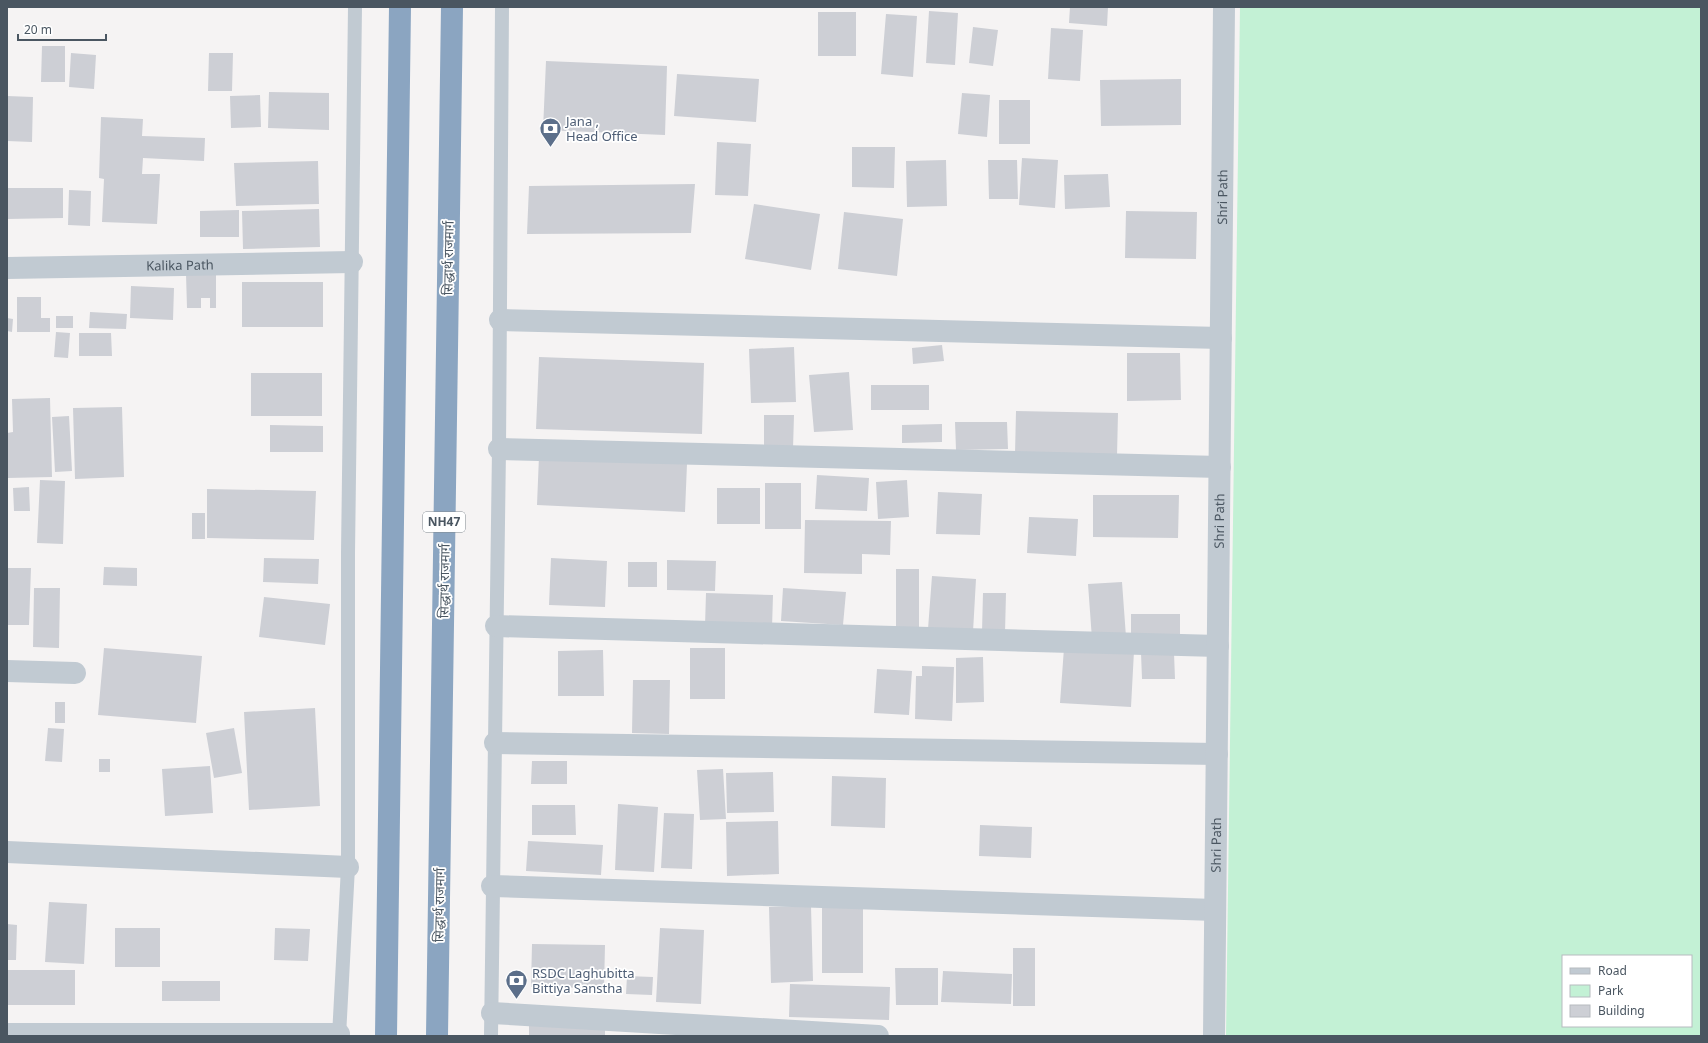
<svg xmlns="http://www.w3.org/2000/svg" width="1708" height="1043" font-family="'Noto Sans','Noto Sans Devanagari',sans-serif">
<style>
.green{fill:#c3f1d5;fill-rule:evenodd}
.building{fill:#cdcfd5}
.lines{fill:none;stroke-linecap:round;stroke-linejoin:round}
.lane{stroke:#c1cad2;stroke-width:14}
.street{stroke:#c1cad2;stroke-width:22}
.highway{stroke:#8ba5c1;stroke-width:22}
.labels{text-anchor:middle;stroke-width:3.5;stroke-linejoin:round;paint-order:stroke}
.shield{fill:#fff;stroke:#808990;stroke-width:1}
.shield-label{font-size:12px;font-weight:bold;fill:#4a5661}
.service-label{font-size:13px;fill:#4e5e75;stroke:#fff;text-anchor:start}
.street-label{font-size:13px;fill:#4a5661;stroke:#fff}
</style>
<rect width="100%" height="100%" fill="#f5f3f3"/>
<path class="green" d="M1240,7H1701V1036H1226ZM1563,956H1691V1026H1563Z"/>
<path class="building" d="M1070,7H1108L1107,26L1069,23Z
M929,11L958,13L955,65L926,63Z
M818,12H856V56H818Z
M886,14L917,16L913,77L881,74Z
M973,27L998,30L993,66L969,63Z
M1051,28L1083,30L1080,81L1048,79Z
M42,46H65V82H41Z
M71,53L96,55L94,89L69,87Z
M209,53H233L232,91H208Z
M546,61L667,66L665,135L543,130Z
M677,74L759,79L756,122L674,116Z
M1181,79V125L1101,126L1100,80Z
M269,92L329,93V130L268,128Z
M962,93L990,95L987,137L958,134Z
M260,95L261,127L231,128L230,96Z
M7,96L33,97L32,142L7,141Z
M999,100H1030V144H999Z
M101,117L143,119L142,136L205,138L204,161L143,158L142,174H160L157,224L102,222L104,179L99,178Z
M717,142L751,144L748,196L715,195Z
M852,147H895L894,188L852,187Z
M1022,158L1058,160L1055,208L1019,205Z
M946,160L947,206L907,207L906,161Z
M988,160H1017L1018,199H989Z
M318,161L319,204L236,206L234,163Z
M1108,174L1110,207L1065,209L1064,175Z
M695,184L691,233L527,234L529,186Z
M7,188H63V218L7,219Z
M69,190L91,191L90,226L68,225Z
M754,204L820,214L811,270L745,259Z
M319,209L320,247L243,249L242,211Z
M239,210V237H200V211Z
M1126,211L1197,212L1196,259L1125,258Z
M844,212L903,219L897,276L838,269Z
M186,274H216V308H210V298H201V308H187Z
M242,282H323V327H242Z
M131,286L174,288L173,320L130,318Z
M17,297H41V318H50V332H17Z
M90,312L127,314L126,329L89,328Z
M56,316H73V328H56Z
M7,318L13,319L12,332L7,331Z
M56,332L70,333L68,358L54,357Z
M79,333H111L112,356H79Z
M942,345L944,361L913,364L912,348Z
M794,347L796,402L751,403L749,349Z
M1127,353H1180L1181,400L1127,401Z
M539,357L704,363L702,434L536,429Z
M849,372L853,430L814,432L809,375Z
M251,373H322V416H251Z
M871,385H929V410H871Z
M50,398L52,477L7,478V433L13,432L12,399Z
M122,407L124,477L75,479L73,408Z
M1016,411L1118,413L1117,456L1015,454Z
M764,415H794L793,449H764Z
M69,416L72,471L55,472L52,417Z
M955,422H1007L1008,449L956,450Z
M942,424V442L902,443V425Z
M270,425L323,426V452H270Z
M539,456L687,464L685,512L537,505Z
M817,475L869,478L867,511L815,509Z
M40,480L65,481L63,544L37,543Z
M907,480L909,517L878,519L876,482Z
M765,483H801V529H765Z
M29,487L30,511H14L13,488Z
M717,488H760V524H717Z
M207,489L316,491L314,540L207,538Z
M938,492L982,494L980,535L936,534Z
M1093,495H1179L1178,538L1093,537Z
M192,513H205V539H192Z
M1029,517L1078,519L1076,556L1027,553Z
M805,520L891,521L890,555L862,554V574L804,573Z
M264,558L319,559L318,584L263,582Z
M551,558L607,561L605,607L549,605Z
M667,560L716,561L715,591L667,590Z
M628,562H657V587H628Z
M104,567L137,568V586L103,585Z
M7,568H31L29,625H7Z
M896,569H919V629H896Z
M932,576L976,579L973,632L928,629Z
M1122,582L1126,637L1092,639L1088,584Z
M34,588H60L59,648L33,647Z
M783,588L846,592L843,625L781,621Z
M706,593L773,595L772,628L705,626Z
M983,593H1006L1005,633L982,632Z
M264,597L330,604L325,645L259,637Z
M1131,614H1180V641L1131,642Z
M104,648L202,656L196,723L98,715Z
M690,648H725V699H690Z
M1064,648L1134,651L1131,707L1060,703Z
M603,650L604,696H558V651Z
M1141,653H1174L1175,679H1142Z
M983,657L984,702L956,703V658Z
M922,666L954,667L952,721L915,719L916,676H922Z
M877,669L912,671L909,715L874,713Z
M633,680H670L669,734L632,733Z
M55,702H65V723H55Z
M315,708L320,806L249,810L244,712Z
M48,728L64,729L62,762L45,761Z
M234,728L242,773L214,778L206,733Z
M99,759H110V772H99Z
M532,761H567V784H531Z
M210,766L213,813L165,816L162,769Z
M723,769L726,819L700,820L697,770Z
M773,772L774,812L727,813L726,773Z
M832,776L886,778L885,828L831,826Z
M618,804L658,807L654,872L615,870Z
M532,805H575L576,835H532Z
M664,813L694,814L692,869L661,868Z
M778,821L779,874L727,876L726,822Z
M980,825L1032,827L1031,858L979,856Z
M528,841L603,845L601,875L526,871Z
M49,902L87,904L84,964L45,962Z
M811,906L813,981L771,983L769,907Z
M822,908H863V973H822Z
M7,924L17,925L16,960H7Z
M115,928H160V967H115Z
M275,928L310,929L308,961L274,960Z
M660,928L704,930L701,1004L656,1002Z
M532,944L605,945L604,988L531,987Z
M1013,948H1035V1006H1013Z
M895,968H938V1005H896Z
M7,970H75V1005H7Z
M943,971L1012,974L1011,1004L941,1002Z
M627,976L653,977L652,995L626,994Z
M162,981H220V1001H162Z
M790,984L890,987L889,1020L789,1017Z
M529,1024L605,1026V1036H529Z"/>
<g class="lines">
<path class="lane" d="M339,1036L348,867V553L355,7
M491,1036L499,449L502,7"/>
<g class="street">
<path id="s1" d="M7,268L352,262"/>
<path d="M500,320L1221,338"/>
<path d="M499,449L1220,467"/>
<path d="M496,626L1218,646"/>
<path d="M7,671L75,673"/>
<path d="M495,743L1217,754"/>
<path d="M7,852L348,867"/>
<path d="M492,886L1215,910"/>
<path d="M492,1013L878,1036"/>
<path d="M7,1034H339"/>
<path id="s2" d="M1214,1036L1224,7"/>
</g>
<path class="highway" d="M386,1036L400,7
M437,1036L452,7"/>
</g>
<defs>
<symbol id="bank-pin" viewBox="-11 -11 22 30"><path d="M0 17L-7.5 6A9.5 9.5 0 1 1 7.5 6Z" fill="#5c6f8a" stroke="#fff"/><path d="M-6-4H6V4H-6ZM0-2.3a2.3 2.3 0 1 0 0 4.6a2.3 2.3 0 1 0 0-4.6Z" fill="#fff"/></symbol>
</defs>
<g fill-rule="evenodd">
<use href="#bank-pin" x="538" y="116" width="25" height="34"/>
<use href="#bank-pin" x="504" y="968" width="25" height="34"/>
</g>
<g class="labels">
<rect class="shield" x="423" y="512" width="42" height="20" rx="3"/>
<g class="shield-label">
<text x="444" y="526">NH47</text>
</g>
<g class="service-label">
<text x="566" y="126">Jana ,<tspan x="566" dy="15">Head Office</tspan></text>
<text x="532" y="978">RSDC Laghubitta<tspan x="532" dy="15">Bittiya Sanstha</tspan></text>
</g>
<g class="street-label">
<text dy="5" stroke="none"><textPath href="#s2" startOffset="839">Shri Path</textPath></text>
<text transform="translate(448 258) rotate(-89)" y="5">सिद्धार्थ राजमार्ग</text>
<text dy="5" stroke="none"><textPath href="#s1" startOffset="173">Kalika Path</textPath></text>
<text dy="5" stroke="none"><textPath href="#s2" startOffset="515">Shri Path</textPath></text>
<text transform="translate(444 581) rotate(-89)" y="5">सिद्धार्थ राजमार्ग</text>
<text dy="5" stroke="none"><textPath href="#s2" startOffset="191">Shri Path</textPath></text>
<text transform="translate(439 905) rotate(-89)" y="5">सिद्धार्थ राजमार्ग</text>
</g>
</g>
<rect width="1708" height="1043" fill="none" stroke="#4a5661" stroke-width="16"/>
<rect x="1562" y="955" width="130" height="72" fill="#ffffff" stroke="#b7bbc0"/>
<rect x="1570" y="968" width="20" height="6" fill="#c1cad2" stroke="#b7bbc0"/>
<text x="1598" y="975" font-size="12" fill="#4a5661">Road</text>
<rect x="1570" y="985" width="20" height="12" fill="#c3f1d5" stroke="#b7bbc0"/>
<text x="1598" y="995" font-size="12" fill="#4a5661">Park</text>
<rect x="1570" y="1005" width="20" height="12" fill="#cdcfd5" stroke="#b7bbc0"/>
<text x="1598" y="1015" font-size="12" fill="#4a5661">Building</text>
<path d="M18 34v6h88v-6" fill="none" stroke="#4a5661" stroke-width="2"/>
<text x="24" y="34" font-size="12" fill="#4a5661" stroke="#ffffff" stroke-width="3" paint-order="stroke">20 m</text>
</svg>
